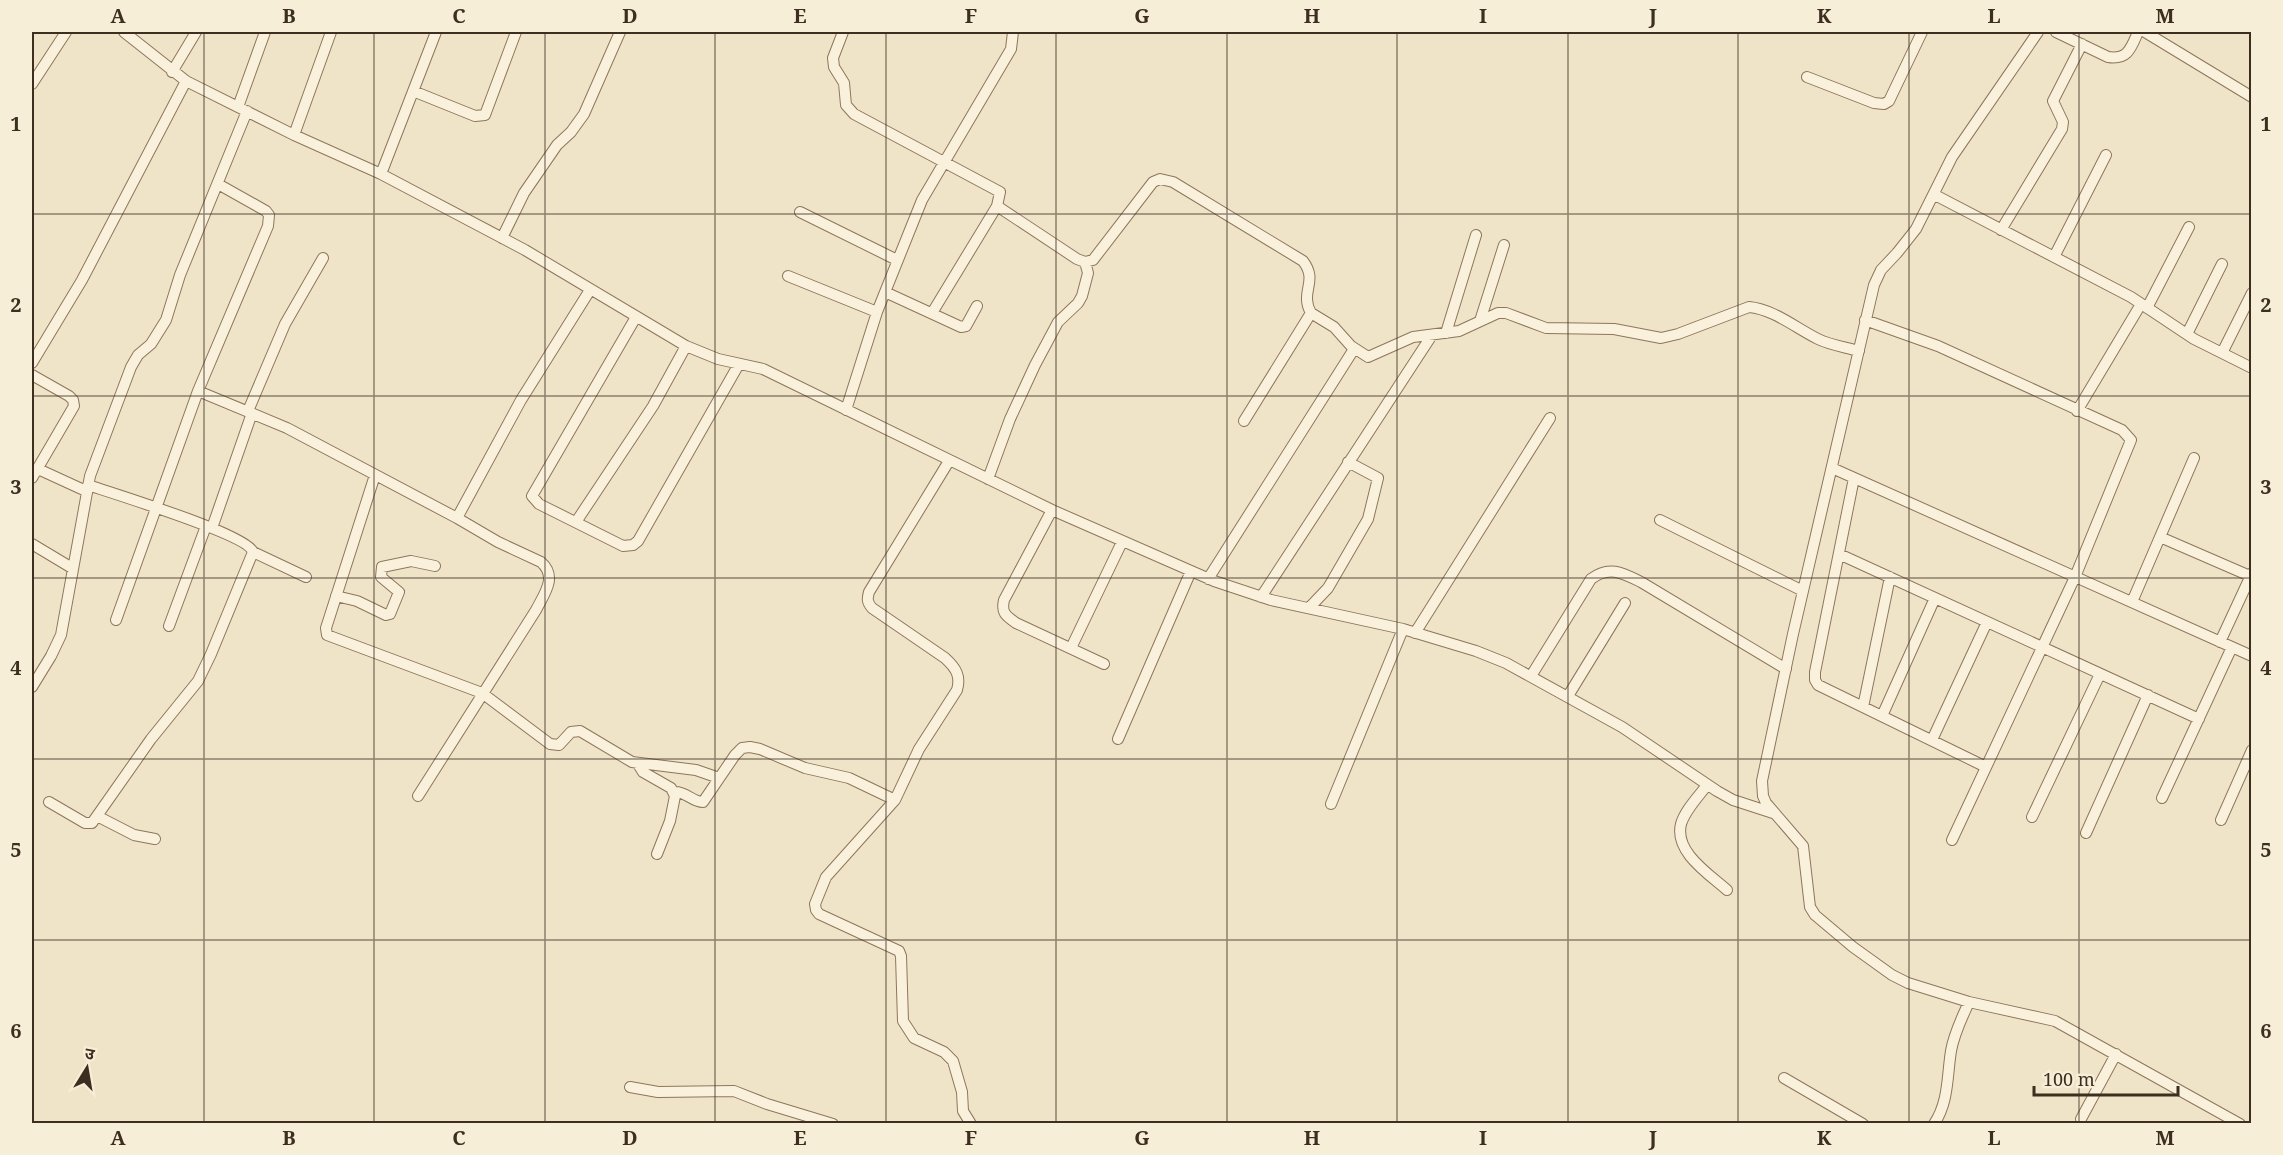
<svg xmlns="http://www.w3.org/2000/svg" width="2283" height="1155" font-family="'Noto Serif','Noto Sans Devanagari',serif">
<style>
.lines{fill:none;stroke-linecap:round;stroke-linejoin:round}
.minor-casing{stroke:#8d765c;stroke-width:12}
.minor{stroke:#faf1dc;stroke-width:10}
.grid{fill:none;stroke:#3d2e20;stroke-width:1.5;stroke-opacity:0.55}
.neatline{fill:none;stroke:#3d2e20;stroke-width:2}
.grid-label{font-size:20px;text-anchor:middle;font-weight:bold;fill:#3d2e20}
</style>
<rect width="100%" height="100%" fill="#f0e4c8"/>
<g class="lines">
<defs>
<path id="minor" d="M124,32L186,81L294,135L381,174L525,250L686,346L718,359L763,369L1052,510L1214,581L1271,600L1403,629L1476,651L1506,663L1622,727L1717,791L1733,800L1773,813
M843,32L833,58L834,67L844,83L846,105L854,114L1000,192L997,206L932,313
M2038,32L1952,157L1916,229L1897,253L1881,270L1874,285L1793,634L1762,781L1763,796L1766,803L1803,846L1810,907L1815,915L1853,947L1892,975L1908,983L1969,1002L2055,1021L2240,1124
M2056,32L2108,57C2128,60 2131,48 2138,32
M2145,32L2252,97
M172,72L196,32
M1807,77L1874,103L1884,104L1889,101L1922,32
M32,84L66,32
M413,91L475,116L485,115L516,32
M238,107L265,32
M294,135L331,32
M381,174L436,32
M1935,195L2131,297L2194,339L2252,368
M997,206L1077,259L1085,262L1093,260L1153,182L1160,179L1173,182L1303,261C1319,282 1299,291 1311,313L1334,327L1351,346L1368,357L1413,337L1459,331L1498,313H1506L1546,328L1614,329L1661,338L1678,334L1749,307C1773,309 1796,328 1818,339C1830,345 1845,347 1859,351
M800,212L897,260
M2001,230L2062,129L2063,122L2053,101L2082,44
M502,238L524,193L557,145L571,132L584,114L620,32
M2054,257L2106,155
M788,276L877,312
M885,292L961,327L966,326L977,306
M2147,308L2189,227
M636,317L532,496L539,504L623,546L633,545L638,541L739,364
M1865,320L1938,346L2122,430L2131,440L2075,577L1952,840
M1480,321L1504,245
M1446,333L1476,235
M2187,334L2222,264
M2222,353L2252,293
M32,363L82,280L186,81
M32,375L69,396L73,400L74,406L32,478
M198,391L287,428L457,518L498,542L541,562C558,577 544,594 536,610L418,796
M846,410L877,312L922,200L1011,49L1013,32
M248,411L285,324L323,258
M2077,411L2141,304
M1244,421L1311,313
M949,461L869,592C867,599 867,602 872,608L945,658C956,668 961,676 957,690L919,749L895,800L826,877L815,904L816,910L819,914L899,951L901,956L903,1021L914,1038L944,1052L953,1061L962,1092L963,1111L971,1124
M1832,468L2252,656
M38,469L86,491
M375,475L326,628L327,635L482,693L550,744L559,745L571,732L580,731L632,762L696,770L719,778
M1854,478L1815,672V680L1818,685L1986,767
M988,479L1010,419L1035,365L1058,322L1078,303L1082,296L1088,273L1085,262
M1052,510L1004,600C1001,613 1006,616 1016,623L1104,664
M457,518L521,400L590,290
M1660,520L1803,591
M576,522L653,406L686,346
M212,528L252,413
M2160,537L2250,576
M32,544L72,568
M253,552L306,577
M1839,554L2199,719
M1208,579L1354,349
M336,596L357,601L386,615L390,614L399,592L381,577L382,567L411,561L435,566
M1261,597L1432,335
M2132,602L2194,458
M1309,608L1328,588L1368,519L1378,478L1348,462
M116,620L198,391L268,226L269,215L266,211L218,184
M169,626L206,526
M1415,633L1550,418
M2220,642L2252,573
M1071,648L1122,542
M1531,676L1591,579C1609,565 1623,573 1641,582L1786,669
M32,687L51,656L61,635L90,476L131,367L138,355L151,344L166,320L180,275L247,111
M1568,696L1625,603
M1863,707L1890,577
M1882,716L1935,598
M1118,739L1191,571
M1932,740L1987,622
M638,764L643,772L671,788L675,796L670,821L657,854
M1707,785C1699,796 1685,810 1681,824C1674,852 1709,874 1727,890
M674,792C686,791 692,802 703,802L735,755L742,748L750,747L760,749L805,768L849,778L895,800
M2162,798L2232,647
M49,802L85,823H92L151,739L198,681L211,654L253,552C248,535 112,493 88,485
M1331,804L1403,629
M97,816L134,835L155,839
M2032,817L2100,674
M2221,820L2252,750
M2086,833L2148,695
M1784,1078L1863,1124
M630,1087L658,1092L734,1091L767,1104L833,1124
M2081,1119L2116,1054
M1934,1124C1949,1102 1947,1075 1951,1051C1954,1033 1962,1018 1969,1002"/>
</defs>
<use href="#minor" class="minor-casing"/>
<use href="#minor" class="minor"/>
</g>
<path class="grid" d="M204,32V1124M374,32V1124M545,32V1124M715,32V1124M886,32V1124M1056,32V1124M1227,32V1124M1397,32V1124M1568,32V1124M1738,32V1124M1909,32V1124M2079,32V1124M32,214H2252M32,396H2252M32,578H2252M32,759H2252M32,940H2252"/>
<rect width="2283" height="1155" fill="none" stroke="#f7eed8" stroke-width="66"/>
<g transform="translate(87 1068) rotate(11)" stroke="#f7eed8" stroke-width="4.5" paint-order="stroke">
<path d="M0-4.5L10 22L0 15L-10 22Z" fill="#3d2e20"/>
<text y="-9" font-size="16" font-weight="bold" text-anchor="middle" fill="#3d2e20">उ</text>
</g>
<path d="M2034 1086v9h144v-9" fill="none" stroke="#3d2e20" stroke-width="3"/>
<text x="2043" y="1086" font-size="18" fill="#3d2e20" stroke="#f7eed8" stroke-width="4.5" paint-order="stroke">100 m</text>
<rect x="33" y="33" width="2217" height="1089" class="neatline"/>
<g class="grid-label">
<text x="118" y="23">A</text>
<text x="289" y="23">B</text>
<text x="459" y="23">C</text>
<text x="630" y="23">D</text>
<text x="800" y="23">E</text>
<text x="971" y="23">F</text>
<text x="1142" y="23">G</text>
<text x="1312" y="23">H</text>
<text x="1483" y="23">I</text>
<text x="1653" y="23">J</text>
<text x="1824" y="23">K</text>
<text x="1994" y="23">L</text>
<text x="2165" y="23">M</text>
<text x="16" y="131">1</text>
<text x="2266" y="131">1</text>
<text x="16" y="312">2</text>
<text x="2266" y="312">2</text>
<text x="16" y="494">3</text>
<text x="2266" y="494">3</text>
<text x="16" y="675">4</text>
<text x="2266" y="675">4</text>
<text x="16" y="857">5</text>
<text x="2266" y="857">5</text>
<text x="16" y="1038">6</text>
<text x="2266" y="1038">6</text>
<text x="118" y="1145">A</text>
<text x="289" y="1145">B</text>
<text x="459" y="1145">C</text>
<text x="630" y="1145">D</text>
<text x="800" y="1145">E</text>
<text x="971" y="1145">F</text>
<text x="1142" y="1145">G</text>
<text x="1312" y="1145">H</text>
<text x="1483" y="1145">I</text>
<text x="1653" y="1145">J</text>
<text x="1824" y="1145">K</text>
<text x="1994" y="1145">L</text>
<text x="2165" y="1145">M</text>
</g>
</svg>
